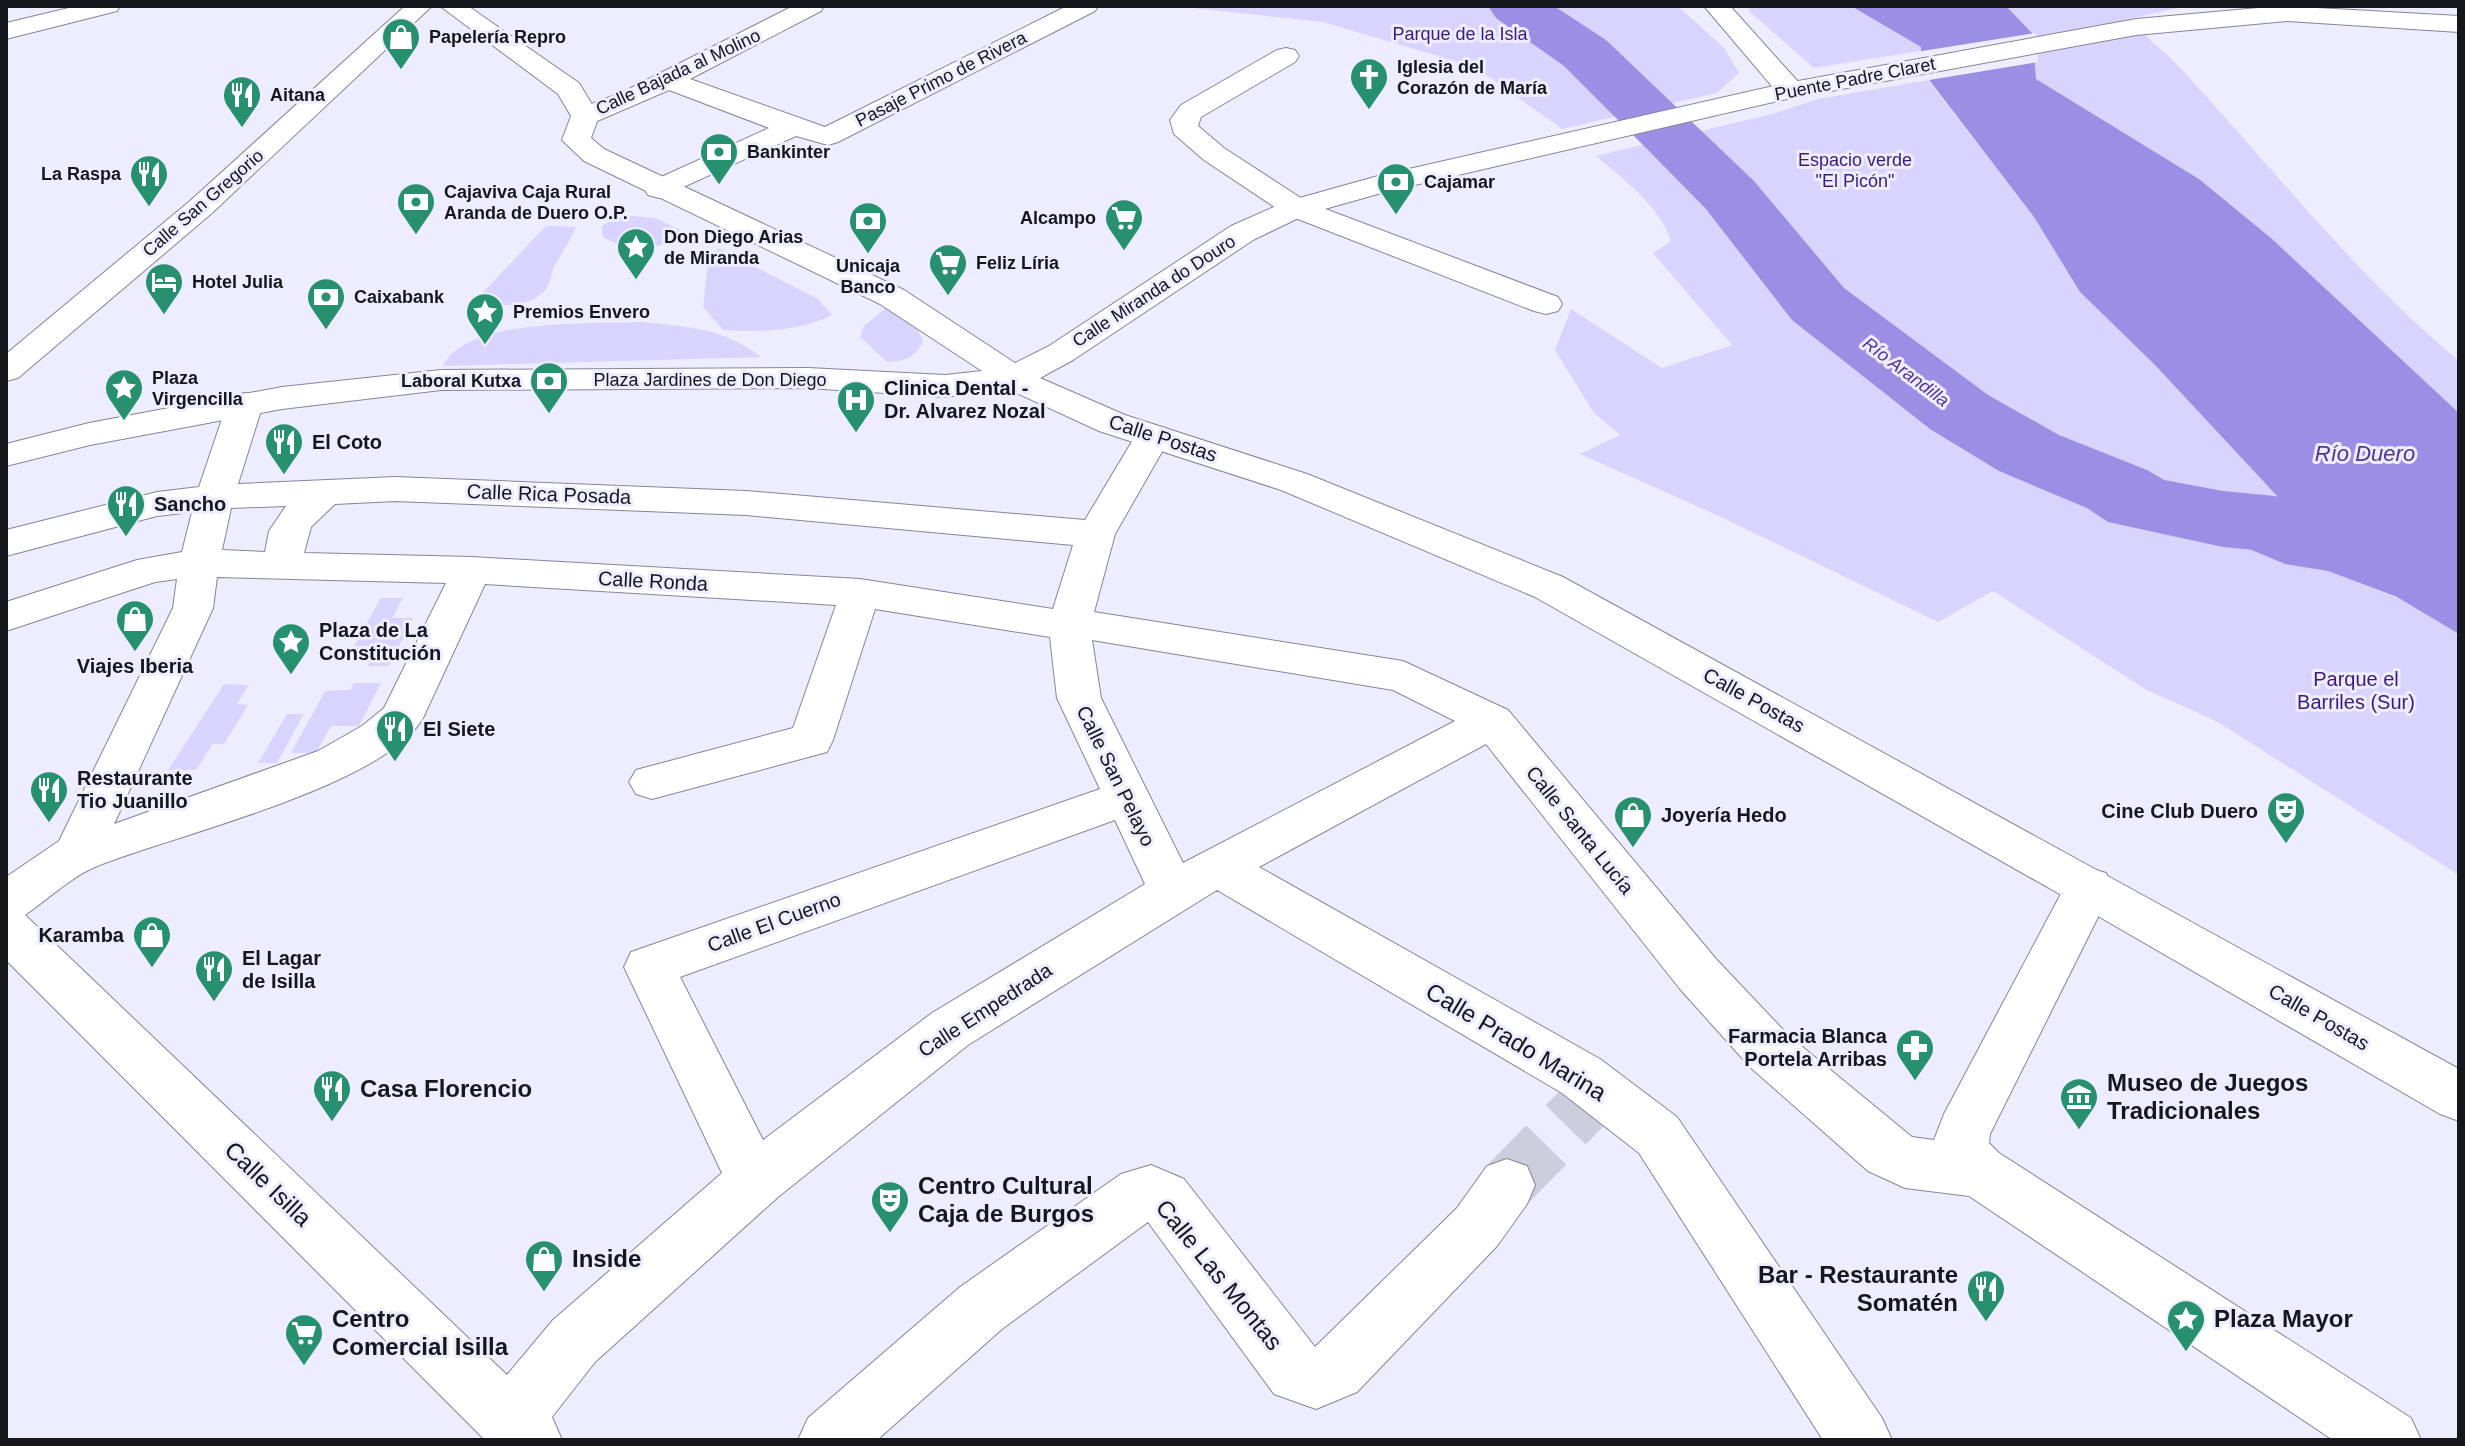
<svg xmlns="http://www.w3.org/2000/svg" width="2465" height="1446" font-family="Helvetica,sans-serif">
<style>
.green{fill:#d9d4fd}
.water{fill:#9c8ee4}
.pier{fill:#eeedff}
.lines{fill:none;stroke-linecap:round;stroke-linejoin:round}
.river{fill:#9c8ee4;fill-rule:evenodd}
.street-tunnel{stroke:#cecddd;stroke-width:56;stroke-dasharray:56 28;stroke-linecap:butt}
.street-casing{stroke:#868498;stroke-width:2}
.secondary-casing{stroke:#868498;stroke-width:2}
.street{fill:#fff;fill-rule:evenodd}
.secondary{fill:#fff;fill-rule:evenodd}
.labels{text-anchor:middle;stroke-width:6;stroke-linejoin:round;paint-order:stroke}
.far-park-label{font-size:18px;fill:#3b1a7e;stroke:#eeedff}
.far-poi-label{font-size:18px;font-weight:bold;fill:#16161d;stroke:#eeedff;text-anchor:start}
.far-street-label{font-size:18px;fill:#16161d;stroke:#eeedff}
.far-water-label{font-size:18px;font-style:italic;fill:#503599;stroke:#eeedff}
.poi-label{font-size:20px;font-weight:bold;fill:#16161d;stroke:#eeedff;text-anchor:start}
.street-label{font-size:20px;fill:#16161d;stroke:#eeedff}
.park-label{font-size:20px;fill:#3b1a7e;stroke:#eeedff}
.water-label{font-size:22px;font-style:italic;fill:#503599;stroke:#eeedff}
.near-street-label{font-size:24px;fill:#16161d;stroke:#eeedff}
.near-poi-label{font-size:24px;font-weight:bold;fill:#16161d;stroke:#eeedff;text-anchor:start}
</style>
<rect width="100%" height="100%" fill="#eeedff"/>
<path class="green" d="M1173,6H1678L1724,48L1739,73L1717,93L1562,129L1475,67L1323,22Z
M1748,6H1851L1921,47L1920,51L1814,68L1750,12Z
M2006,6H2187L2128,19C2147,38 2168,54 2186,74C2275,171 2357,276 2459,361V413L2271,238L2199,179L2035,79L2032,33Z
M1928,80L2034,217L2080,292L2155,365L2306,527L2156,497L2140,503L2285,564L2328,571L2407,602L2459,634V875L2216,721L2145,689L1993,591L1938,622L1719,516L1580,454L1620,435L1594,413L1555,350L1571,309L1662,368L1732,345L1653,253L1671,241C1659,205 1624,180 1596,156L1776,113L1818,99Z
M619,215L655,218L698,238C666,244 630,256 602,236V226Z
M546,226L576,227C570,241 562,253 554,266C551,273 551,283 546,289C530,309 495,307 474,302Z
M718,248L818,299L832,315C799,332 761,332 723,330L703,307L707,270Z
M886,308L915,324L923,341C915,358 905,361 887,362L860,337L864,326Z
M643,322C689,327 724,328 761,357L443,366C465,317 597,324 643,322Z
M381,598H403L392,618H413L389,666H368L377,646H354Z
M354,683H381L359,726H331L316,753H291L325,691L350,690Z
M224,684L249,685L237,704L248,705L224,744H213L196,770H168Z
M287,714H304L277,763H258Z"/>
<path class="water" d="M1851,6H2006L2032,33L2036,79L2199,179L2271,238L2459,413V634L2397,597L2328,571L2285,564L2139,503L2156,497L2305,526L2155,365L2080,292L2034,217L1920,68L1921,47Z"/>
<path class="pier" d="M2036,33L2038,62L1923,81L1916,70V52Z"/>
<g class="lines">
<path class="river" d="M1488,6H1554L1606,40L1754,181L1844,288L1988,395L2059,435L2147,470L2164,480L2223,491L2275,496L2306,504L2319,524L2306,544L2275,552L2223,547L2108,522L2087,508L1999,471L1930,429L1792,320L1706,209L1650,152L1564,66L1496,18Z"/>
<path class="street-tunnel" d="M1507,1185L1586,1104"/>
<defs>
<path id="street" d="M77,6H120L117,11L6,39V23Z
M405,6H432L212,213L18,378L6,381V354L190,201Z
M793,6H824L821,11L690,79L825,127L1067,6H1098L1095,11L838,142L828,145L796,136L659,198L648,195L644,189L648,183L769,128L669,90L595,122L585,124L575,122L571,116L575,110L621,93Z
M1704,6H1730L1801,85L1805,91L1801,97H1781Z
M1286,48L1295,50L1299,56L1295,62L1201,117L1198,126L1224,148L1307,202L1558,297L1562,304L1558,311L1546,314L1534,311L1285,214L1204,160L1174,134L1170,120L1181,105L1277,50Z
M245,393L258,396L263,404L238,484L395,477L746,491L1085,520L1140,428L1153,425L1166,428L1171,436L1115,534L1094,612L1403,661L1508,710L1716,959L1788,1035L1912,1137L1934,1140L1944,1114L2072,873L2089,868L2106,873L2113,887L1990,1134L1989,1143L1999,1153L2411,1418L2421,1440H2333L1969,1196L1905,1188L1868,1171L1750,1067L1680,989L1486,744L1259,867L1600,1059L1677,1117L1882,1418L1892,1440H1823L1639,1153L1562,1093L1217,890L968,1045L778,1197L595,1362L552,1417L562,1440H485L6,960V877L59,841L173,608L177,579L155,582L6,631V602L137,560L182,552L192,512L157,516L6,556V530L157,492L199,487L227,404L232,396ZM395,501L746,515L1073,545L1053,609L860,579L472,557L304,553L311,527L335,504ZM286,506L269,531L265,552L222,550L231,508ZM217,577L446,583L384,708L362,726L318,751L114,824L213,608ZM485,584L836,605L793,728L636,770L629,782L636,794L652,799L827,752L833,740L875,609L1050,637L1057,698L1100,789L631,952L624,967L722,1173L553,1320L507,1375L25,915C47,900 71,877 95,867C171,836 385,786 423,718ZM1092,640L1393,690L1455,721L1183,863L1101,698ZM1115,820L1145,884L932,1013L763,1140L680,977Z
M1507,1159L1527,1166L1535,1185L1527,1204L1497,1246L1357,1392L1316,1409L1274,1394L1148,1222L1002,1329L877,1440H798L808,1418L960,1287L1121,1174L1151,1165L1184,1179L1315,1347L1457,1208L1487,1166Z"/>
<path id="secondary" d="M440,6H468L579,83L599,116L591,138L604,149L904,290L1015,363L1049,346L1231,226L1285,202L1378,176L1782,84L2136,19L2281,6L2459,16V32L2287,21L2136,35L1782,100L1385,192L1307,214L1253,240L1073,360L1040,378L1125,415L1307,474L1563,577L2459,1069V1121L2440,1114L2072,901L1535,597L1281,490L1099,431L1008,389L945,397L808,388L441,390L282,409L90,445L6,466V444L89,423L282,387L441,370L808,368L945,375L982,371L880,304L584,161L562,140L571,116L558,94Z"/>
</defs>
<use href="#street" class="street-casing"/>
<use href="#secondary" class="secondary-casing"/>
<use href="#street" class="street"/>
<use href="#secondary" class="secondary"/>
</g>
<defs>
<symbol id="shop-pin" viewBox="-11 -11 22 30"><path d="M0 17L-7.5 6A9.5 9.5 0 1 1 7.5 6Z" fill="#26906f" stroke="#eeedff"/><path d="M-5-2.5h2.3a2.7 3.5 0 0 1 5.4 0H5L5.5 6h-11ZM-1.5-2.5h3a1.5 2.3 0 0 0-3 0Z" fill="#fff"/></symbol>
<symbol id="church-pin" viewBox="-11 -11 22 30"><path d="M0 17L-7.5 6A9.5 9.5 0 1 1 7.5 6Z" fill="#26906f" stroke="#eeedff"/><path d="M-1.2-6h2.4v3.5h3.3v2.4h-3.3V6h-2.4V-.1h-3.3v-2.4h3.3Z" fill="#fff"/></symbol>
<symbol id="restaurant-pin" viewBox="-11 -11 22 30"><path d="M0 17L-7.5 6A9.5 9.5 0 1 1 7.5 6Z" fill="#26906f" stroke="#eeedff"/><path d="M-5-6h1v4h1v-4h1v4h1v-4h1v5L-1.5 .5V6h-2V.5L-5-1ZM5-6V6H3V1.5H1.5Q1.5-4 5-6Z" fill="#fff"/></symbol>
<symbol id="bank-pin" viewBox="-11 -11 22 30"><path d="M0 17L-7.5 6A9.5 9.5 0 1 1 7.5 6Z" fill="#26906f" stroke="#eeedff"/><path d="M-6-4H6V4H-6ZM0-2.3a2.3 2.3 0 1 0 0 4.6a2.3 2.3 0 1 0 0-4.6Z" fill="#fff"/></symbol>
<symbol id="supermarket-pin" viewBox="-11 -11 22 30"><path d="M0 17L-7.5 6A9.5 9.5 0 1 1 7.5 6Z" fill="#26906f" stroke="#eeedff"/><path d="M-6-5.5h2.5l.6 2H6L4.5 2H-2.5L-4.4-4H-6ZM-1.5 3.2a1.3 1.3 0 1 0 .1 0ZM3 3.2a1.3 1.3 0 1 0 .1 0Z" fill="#fff"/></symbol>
<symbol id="sight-pin" viewBox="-11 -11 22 30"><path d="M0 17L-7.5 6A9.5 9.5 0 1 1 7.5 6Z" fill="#26906f" stroke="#eeedff"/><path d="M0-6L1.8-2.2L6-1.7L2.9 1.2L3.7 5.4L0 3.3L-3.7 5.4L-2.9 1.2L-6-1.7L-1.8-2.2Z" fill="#fff"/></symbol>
<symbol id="hotel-pin" viewBox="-11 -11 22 30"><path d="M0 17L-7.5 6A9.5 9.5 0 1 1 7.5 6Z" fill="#26906f" stroke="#eeedff"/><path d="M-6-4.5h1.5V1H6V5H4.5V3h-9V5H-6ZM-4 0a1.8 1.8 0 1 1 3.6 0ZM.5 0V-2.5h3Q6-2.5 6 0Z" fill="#fff"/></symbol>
<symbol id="hospital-pin" viewBox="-11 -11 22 30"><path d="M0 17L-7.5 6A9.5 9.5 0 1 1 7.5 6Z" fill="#26906f" stroke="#eeedff"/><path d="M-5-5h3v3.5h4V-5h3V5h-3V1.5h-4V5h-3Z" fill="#fff"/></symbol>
<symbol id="theatre-pin" viewBox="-11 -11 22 30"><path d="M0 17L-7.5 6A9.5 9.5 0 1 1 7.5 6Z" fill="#26906f" stroke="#eeedff"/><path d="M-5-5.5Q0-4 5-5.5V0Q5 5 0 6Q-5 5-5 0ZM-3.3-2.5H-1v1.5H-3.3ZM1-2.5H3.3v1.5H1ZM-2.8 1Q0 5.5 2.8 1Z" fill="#fff"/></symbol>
<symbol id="pharmacy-pin" viewBox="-11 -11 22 30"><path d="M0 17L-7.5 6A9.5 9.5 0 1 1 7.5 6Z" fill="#26906f" stroke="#eeedff"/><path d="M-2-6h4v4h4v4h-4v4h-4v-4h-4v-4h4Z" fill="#fff"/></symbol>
<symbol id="museum-pin" viewBox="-11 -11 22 30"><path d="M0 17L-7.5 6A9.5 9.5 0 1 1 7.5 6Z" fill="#26906f" stroke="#eeedff"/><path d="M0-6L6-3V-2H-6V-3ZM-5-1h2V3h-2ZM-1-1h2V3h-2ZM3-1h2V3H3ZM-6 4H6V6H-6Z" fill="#fff"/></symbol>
</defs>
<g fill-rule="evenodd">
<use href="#shop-pin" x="379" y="15" width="44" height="60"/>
<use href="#church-pin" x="1347" y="55" width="44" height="60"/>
<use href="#restaurant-pin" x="220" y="73" width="44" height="60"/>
<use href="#bank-pin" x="697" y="130" width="44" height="60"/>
<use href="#restaurant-pin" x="127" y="152" width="44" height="60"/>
<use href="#bank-pin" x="1374" y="160" width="44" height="60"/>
<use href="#bank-pin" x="394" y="180" width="44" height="60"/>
<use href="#supermarket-pin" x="1102" y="196" width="44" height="60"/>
<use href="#bank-pin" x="846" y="199" width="44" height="60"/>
<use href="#sight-pin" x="614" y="225" width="44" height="60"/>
<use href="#supermarket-pin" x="926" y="241" width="44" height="60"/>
<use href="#hotel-pin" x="142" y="260" width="44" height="60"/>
<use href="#bank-pin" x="304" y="275" width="44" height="60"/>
<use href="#sight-pin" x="463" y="290" width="44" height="60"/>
<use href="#bank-pin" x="527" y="359" width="44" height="60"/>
<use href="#sight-pin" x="102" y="366" width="44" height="60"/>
<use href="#hospital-pin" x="834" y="378" width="44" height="60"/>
<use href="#restaurant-pin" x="262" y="420" width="44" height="60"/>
<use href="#restaurant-pin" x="104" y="482" width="44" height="60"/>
<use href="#shop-pin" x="113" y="597" width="44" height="60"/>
<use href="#sight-pin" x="269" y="620" width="44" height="60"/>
<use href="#restaurant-pin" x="373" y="707" width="44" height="60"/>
<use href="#restaurant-pin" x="27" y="768" width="44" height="60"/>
<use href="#theatre-pin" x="2264" y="789" width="44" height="60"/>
<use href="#shop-pin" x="1611" y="793" width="44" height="60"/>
<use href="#shop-pin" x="130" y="913" width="44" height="60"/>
<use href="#restaurant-pin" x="192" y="947" width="44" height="60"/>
<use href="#pharmacy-pin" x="1893" y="1026" width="44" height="60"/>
<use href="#restaurant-pin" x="310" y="1067" width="44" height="60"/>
<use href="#museum-pin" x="2057" y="1075" width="44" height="60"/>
<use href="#theatre-pin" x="868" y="1178" width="44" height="60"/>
<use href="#shop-pin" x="522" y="1237" width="44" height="60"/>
<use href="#restaurant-pin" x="1964" y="1267" width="44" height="60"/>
<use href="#sight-pin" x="2164" y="1297" width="44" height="60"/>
<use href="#supermarket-pin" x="282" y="1311" width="44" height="60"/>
</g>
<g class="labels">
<g class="far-park-label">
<text x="1460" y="40">Parque de la Isla</text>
<text x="1855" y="166">Espacio verde<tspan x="1855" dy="21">"El Picón"</tspan></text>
</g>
<g class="far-poi-label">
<text x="429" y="43">Papelería Repro</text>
<text x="1397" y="73">Iglesia del<tspan x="1397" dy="21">Corazón de María</tspan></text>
<text x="270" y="101">Aitana</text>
<text x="747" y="158">Bankinter</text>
<text x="121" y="180" text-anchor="end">La Raspa</text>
<text x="1424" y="188">Cajamar</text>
<text x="444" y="198">Cajaviva Caja Rural<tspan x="444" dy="21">Aranda de Duero O.P.</tspan></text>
<text x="1096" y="224" text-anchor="end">Alcampo</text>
<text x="664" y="243">Don Diego Arias<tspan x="664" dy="21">de Miranda</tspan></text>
<text x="976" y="269">Feliz Líria</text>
<text x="868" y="272" text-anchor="middle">Unicaja<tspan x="868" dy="21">Banco</tspan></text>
<text x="192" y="288">Hotel Julia</text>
<text x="354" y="303">Caixabank</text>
<text x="513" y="318">Premios Envero</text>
<text x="152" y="384">Plaza<tspan x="152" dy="21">Virgencilla</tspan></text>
<text x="521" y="387" text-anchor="end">Laboral Kutxa</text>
</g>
<g class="far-street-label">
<text transform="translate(678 72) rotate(-25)" y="6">Calle Bajada al Molino</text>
<text transform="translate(941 79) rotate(-27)" y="6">Pasaje Primo de Rivera</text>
<text transform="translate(1855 79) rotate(-11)" y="6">Puente Padre Claret</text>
<text transform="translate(203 203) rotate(-41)" y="6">Calle San Gregorio</text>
<text transform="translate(1154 291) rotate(-33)" y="6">Calle Miranda do Douro</text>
<text x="710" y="386">Plaza Jardines de Don Diego</text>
</g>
<g class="far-water-label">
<text transform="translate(1906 372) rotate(37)" y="6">Río Arandilla</text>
</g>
<g class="poi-label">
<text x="884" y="395">Clinica Dental -<tspan x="884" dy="23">Dr. Alvarez Nozal</tspan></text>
<text x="312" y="449">El Coto</text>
<text x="154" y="511">Sancho</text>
<text x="319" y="637">Plaza de La<tspan x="319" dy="23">Constitución</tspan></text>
<text x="135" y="673" text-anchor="middle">Viajes Iberia</text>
<text x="423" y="736">El Siete</text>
<text x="77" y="785">Restaurante<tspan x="77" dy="23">Tio Juanillo</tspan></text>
<text x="2258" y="818" text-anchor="end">Cine Club Duero</text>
<text x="1661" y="822">Joyería Hedo</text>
<text x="124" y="942" text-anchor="end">Karamba</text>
<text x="242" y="965">El Lagar<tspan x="242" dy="23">de Isilla</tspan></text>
<text x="1887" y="1043" text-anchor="end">Farmacia Blanca<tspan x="1887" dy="23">Portela Arribas</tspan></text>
</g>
<g class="street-label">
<text transform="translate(1163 438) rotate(18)" y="7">Calle Postas</text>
<text transform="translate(549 494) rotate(2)" y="7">Calle Rica Posada</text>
<text transform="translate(653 581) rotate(3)" y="7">Calle Ronda</text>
<text transform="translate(1754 700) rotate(29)" y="7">Calle Postas</text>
<text transform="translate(1116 776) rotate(64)" y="7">Calle San Pelayo</text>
<text transform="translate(1580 830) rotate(51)" y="7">Calle Santa Lucía</text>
<text transform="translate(774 922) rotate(-20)" y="7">Calle El Cuerno</text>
<text transform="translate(985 1010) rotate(-33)" y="7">Calle Empedrada</text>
<text transform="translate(2319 1017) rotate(30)" y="7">Calle Postas</text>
</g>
<g class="park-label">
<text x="2356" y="686">Parque el<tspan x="2356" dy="23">Barriles (Sur)</tspan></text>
</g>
<g class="water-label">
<text x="2365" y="461">Río Duero</text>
</g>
<g class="near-street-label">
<text transform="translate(1516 1042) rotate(31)" y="8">Calle Prado Marina</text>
<text transform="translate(268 1184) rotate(44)" y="8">Calle Isilla</text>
<text transform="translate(1219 1275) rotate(51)" y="8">Calle Las Montas</text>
</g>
<g class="near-poi-label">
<text x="2107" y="1091">Museo de Juegos<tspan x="2107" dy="28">Tradicionales</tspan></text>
<text x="360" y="1097">Casa Florencio</text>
<text x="918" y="1194">Centro Cultural<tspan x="918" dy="28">Caja de Burgos</tspan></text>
<text x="572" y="1267">Inside</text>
<text x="1958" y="1283" text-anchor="end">Bar - Restaurante<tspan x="1958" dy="28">Somatén</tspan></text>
<text x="332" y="1327">Centro<tspan x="332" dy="28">Comercial Isilla</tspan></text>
<text x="2214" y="1327">Plaza Mayor</text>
</g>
</g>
<rect width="2465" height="1446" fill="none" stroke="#16161d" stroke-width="16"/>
</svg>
